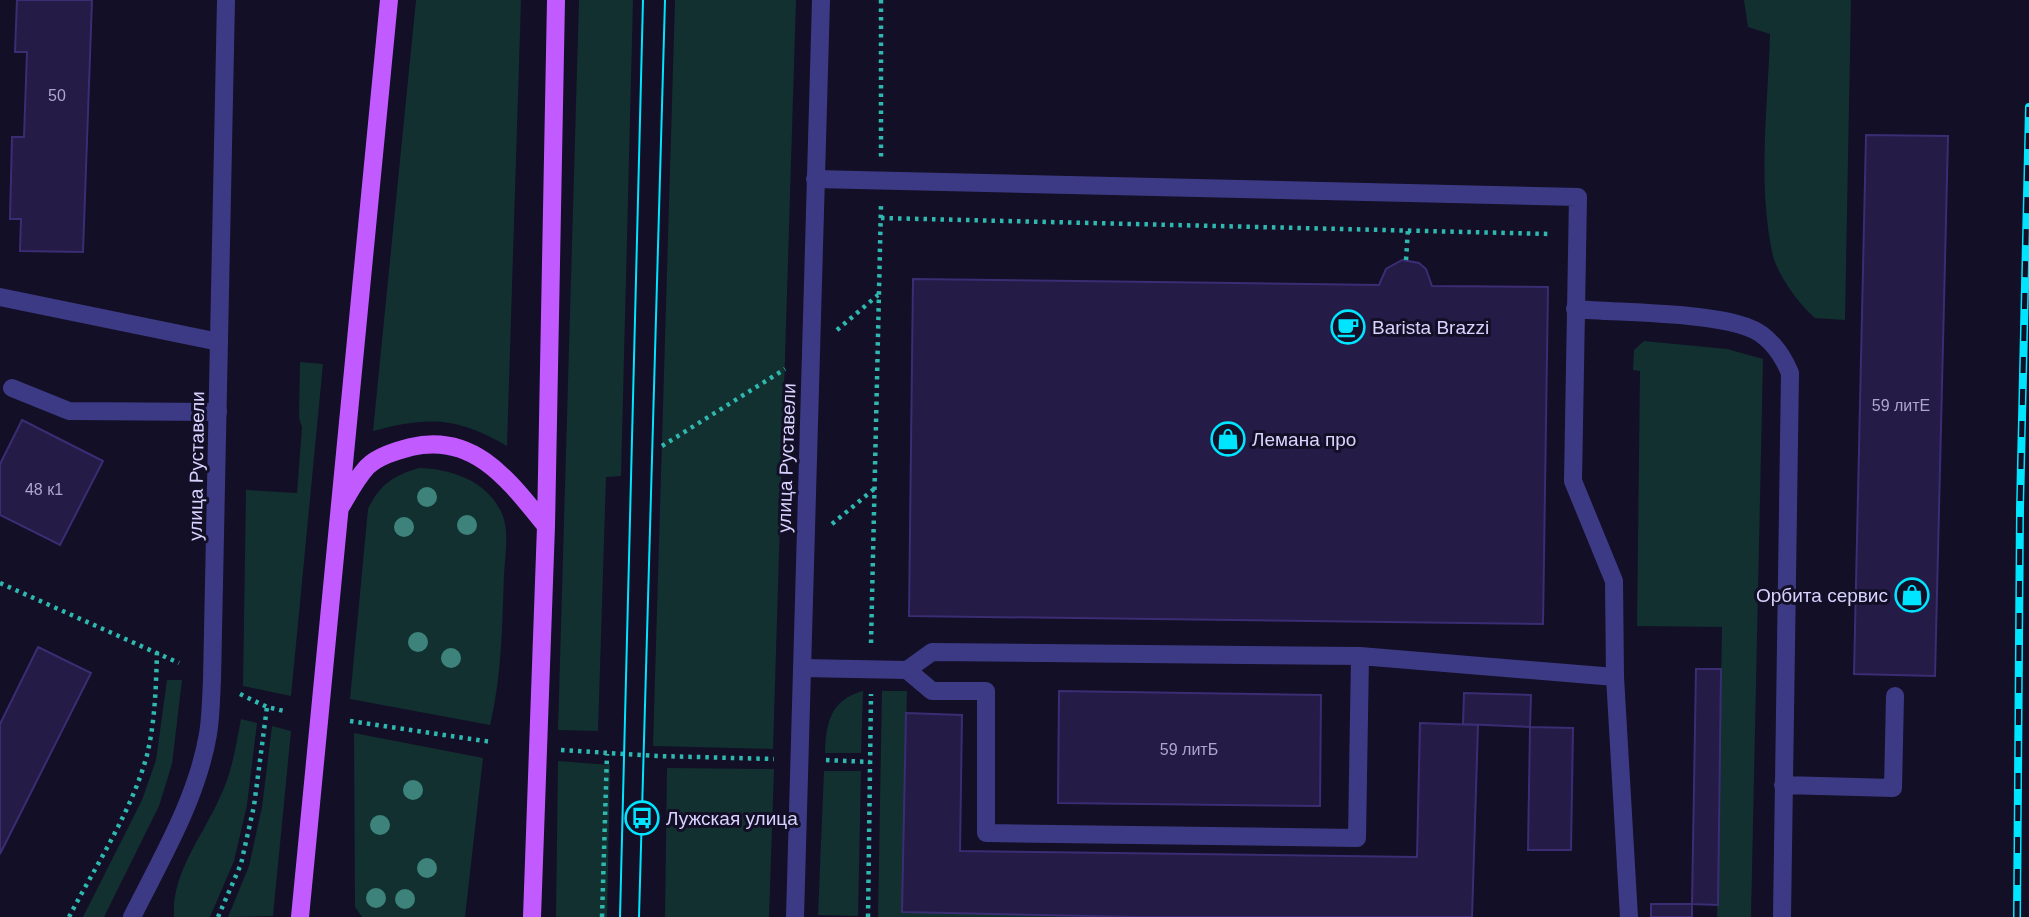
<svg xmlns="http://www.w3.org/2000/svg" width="2029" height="917" font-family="Arial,sans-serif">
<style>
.green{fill:#12302f}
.building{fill:#241b47;stroke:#3b2d73;stroke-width:2}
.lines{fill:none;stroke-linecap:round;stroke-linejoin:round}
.path{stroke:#2fb8b0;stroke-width:4.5;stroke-dasharray:3.5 5;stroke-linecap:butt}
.service{stroke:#3d3a85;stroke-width:18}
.minor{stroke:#3d3a85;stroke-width:18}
.primary{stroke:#c25bff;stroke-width:18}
.tram{stroke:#00e5ff;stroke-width:2}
.rail-casing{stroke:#00e5ff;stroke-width:8}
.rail{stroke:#130f26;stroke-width:5;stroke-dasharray:16;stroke-linecap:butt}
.tree{fill:#3d827b}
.labels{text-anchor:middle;stroke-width:6;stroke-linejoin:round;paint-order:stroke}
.number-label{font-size:16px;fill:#aca6d1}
.poi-label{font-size:19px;fill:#d9d4ff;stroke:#130f26;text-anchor:start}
.street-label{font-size:19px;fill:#d9d4ff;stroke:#130f26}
</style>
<rect width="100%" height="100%" fill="#130f26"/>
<path class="green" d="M416,0H521L507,446C458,417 428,416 373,431Z
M579,0H633L621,476L606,477L598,731L558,730Z
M675,0H796L773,749L653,746Z
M1744,0H1851L1845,320L1815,318C1799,304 1779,277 1773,256C1757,185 1768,106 1770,34L1748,27Z
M1644,341L1727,349L1763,359L1751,917H1717L1722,627L1637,626L1640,371L1633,370L1634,350Z
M300,362L323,364L291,696L243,686L246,490L297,493L302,427L299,418Z
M419,468C452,469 489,481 503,516C509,533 505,557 504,575C502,626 502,675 490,725L350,699L368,509C380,484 393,476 419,468Z
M167,680H182L172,764L159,806L104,917H83L142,800L156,760Z
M863,691L861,753H825C826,723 830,700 863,691Z
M882,691H907L902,912L1135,917H878Z
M241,719L257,723L247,805L234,861L210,917H174C171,873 203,836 220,797C232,773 236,745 241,719Z
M272,726L291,731L273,916L228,917L249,866L262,807Z
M354,733L483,758L465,917H362L355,907Z
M558,761L610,765L607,917H556Z
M667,768L774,769L769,917H665Z
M824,771H861L858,916L818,915Z"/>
<path class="building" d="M17,0H92L83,252L20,251L21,219H10L12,137H24L27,52H15Z
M1866,135L1948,136L1935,676L1854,674Z
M1402,260L1419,263L1426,269L1432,286L1548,287L1543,624L909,616L913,279L1379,285L1386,269Z
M22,420L103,461L60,545L0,515V464Z
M38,647L91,673L0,854V724Z
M1696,669H1721L1718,905L1692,904Z
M1059,691L1321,695L1320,806L1058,803Z
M1464,693L1531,695L1530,727L1463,724Z
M906,713L962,715L960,851L1417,857L1420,723L1478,725L1472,917H1135L902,912Z
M1530,727L1573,728L1571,850H1528Z
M1651,904H1692V917H1651Z"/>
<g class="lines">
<path class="path" d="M881,0V157
M881,218L1551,234
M1406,260L1408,229
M837,330L878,295
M662,446L785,369
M832,524L874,489
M0,583L179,663
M871,643L881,204
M240,694L267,707L284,711
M350,721L492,742
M561,750L657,756L774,759
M826,760L870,762
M69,917C96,865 132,811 147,755C155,722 156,687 157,652
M218,917L241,864L254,806L267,707
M602,917L607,754
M868,917L871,694"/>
<path class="service" d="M815,179L1578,197L1573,481L1614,581L1615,677L1629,917
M0,297L219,342
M1575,309C1621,313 1706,312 1747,327C1768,334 1782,354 1790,373L1782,917
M12,388L69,411L218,412
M1360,656L1615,677
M802,668L907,670L932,652L1360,656L1357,838L986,833V691H932L907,670
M1783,785L1893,788L1895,696"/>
<path class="minor" d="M132,917C161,859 197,799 208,734C211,716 211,698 212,680L226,0
M795,917L821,0"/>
<path class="primary" d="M340,508C348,495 356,479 367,467C378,456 396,451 411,447C475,432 510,482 546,526
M300,917L389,0
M532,917L546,526L556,0"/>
<path class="tram" d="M620,917L643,0
M639,917L665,0"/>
<defs>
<path id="rail" d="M2017,917L2020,509L2029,107"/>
</defs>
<use href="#rail" class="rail-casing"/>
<use href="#rail" class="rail"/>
</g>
<g class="tree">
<circle cx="427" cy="497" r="10"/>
<circle cx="467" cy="525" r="10"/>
<circle cx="404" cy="527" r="10"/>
<circle cx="418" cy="642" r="10"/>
<circle cx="451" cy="658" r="10"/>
<circle cx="413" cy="790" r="10"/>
<circle cx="380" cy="825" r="10"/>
<circle cx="427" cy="868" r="10"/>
<circle cx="376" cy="898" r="10"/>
<circle cx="405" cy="899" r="10"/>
</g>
<defs>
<symbol id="cafe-ring" viewBox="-11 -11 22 22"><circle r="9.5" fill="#130f26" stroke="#00e5ff" stroke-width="1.5"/><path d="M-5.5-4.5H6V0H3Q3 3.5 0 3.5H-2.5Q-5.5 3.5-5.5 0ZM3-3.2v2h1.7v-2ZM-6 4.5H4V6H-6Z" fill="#00e5ff"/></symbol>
<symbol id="shop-ring" viewBox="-11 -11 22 22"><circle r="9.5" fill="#130f26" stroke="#00e5ff" stroke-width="1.5"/><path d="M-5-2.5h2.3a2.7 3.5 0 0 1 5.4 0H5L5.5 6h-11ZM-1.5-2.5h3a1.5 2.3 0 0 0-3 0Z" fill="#00e5ff"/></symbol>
<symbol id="bus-ring" viewBox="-11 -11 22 22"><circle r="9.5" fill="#130f26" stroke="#00e5ff" stroke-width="1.5"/><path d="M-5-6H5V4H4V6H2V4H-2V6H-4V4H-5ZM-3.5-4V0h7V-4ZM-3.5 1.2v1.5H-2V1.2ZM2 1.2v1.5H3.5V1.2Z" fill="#00e5ff"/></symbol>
</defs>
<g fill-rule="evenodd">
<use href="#cafe-ring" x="1329" y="308" width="38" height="38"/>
<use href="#shop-ring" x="1209" y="420" width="38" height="38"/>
<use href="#shop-ring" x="1893" y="576" width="38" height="38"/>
<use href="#bus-ring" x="623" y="799" width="38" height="38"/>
</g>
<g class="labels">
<g class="number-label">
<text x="57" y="101">50</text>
<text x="1901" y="411">59 литЕ</text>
<text x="44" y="495">48 к1</text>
<text x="1189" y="755">59 литБ</text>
</g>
<g class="poi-label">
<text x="1372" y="334">Barista Brazzi</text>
<text x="1252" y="446">Лемана про</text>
<text x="1888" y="602" text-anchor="end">Орбита сервис</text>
<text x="666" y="825">Лужская улица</text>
</g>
<g class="street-label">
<text transform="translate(786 458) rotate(-88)" y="7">улица Руставели</text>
<text transform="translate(196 466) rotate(-89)" y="7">улица Руставели</text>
</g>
</g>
</svg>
